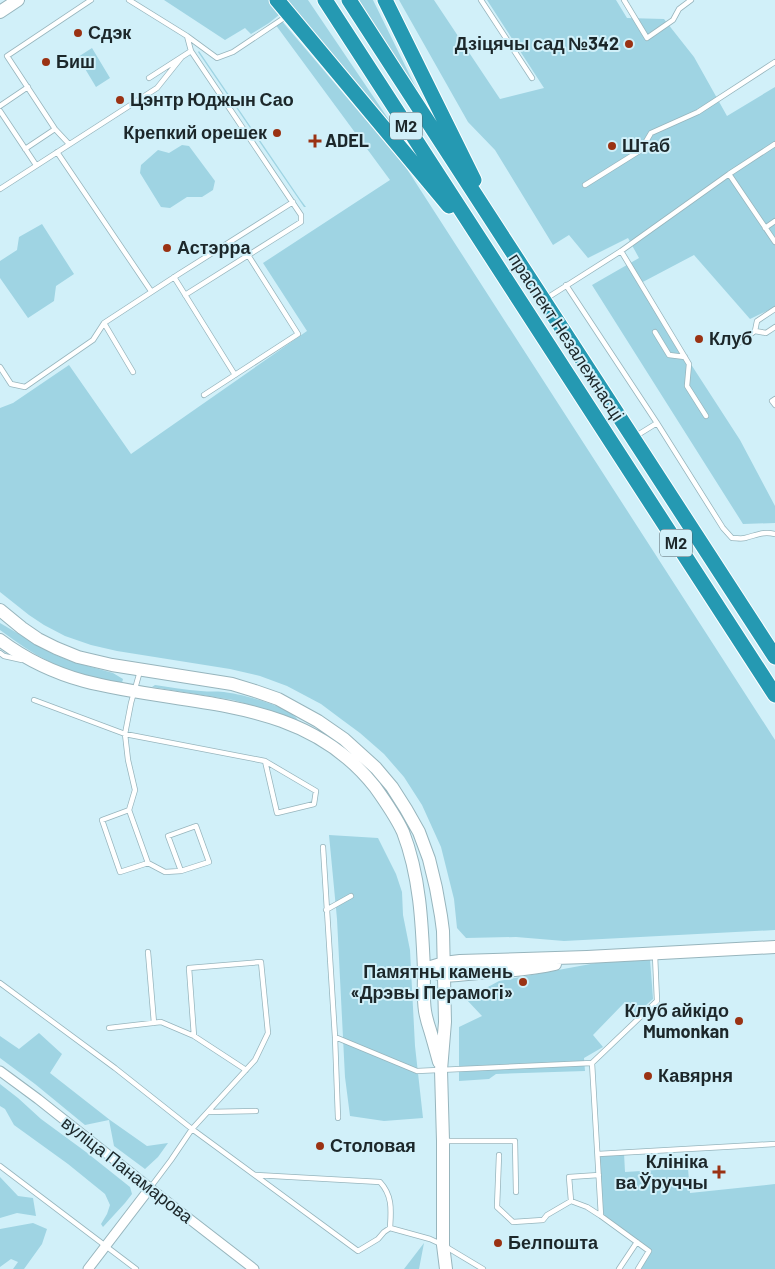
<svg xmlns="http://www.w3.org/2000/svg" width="775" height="1269" font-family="Barlow,sans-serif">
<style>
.green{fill:#9fd4e3}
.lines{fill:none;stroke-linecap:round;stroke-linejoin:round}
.lane-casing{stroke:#97b5bd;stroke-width:6}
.street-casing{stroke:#97b5bd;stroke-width:11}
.secondary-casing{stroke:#97b5bd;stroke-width:14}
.highway-casing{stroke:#fff;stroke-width:17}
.lane{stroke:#fff;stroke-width:4.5}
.street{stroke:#fff;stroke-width:9}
.secondary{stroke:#fff;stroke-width:12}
.highway{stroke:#2599b2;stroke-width:15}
.poi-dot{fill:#9a3213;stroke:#d1f0f9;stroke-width:2}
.labels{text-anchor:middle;stroke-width:4;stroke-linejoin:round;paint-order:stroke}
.shield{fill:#d1f0f9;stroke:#526368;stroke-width:1}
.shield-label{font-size:16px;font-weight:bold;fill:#1c272a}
.poi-label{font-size:18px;font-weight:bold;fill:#1c272a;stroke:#d1f0f9;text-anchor:start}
.street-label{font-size:18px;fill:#1c272a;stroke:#d1f0f9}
</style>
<rect width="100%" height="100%" fill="#d1f0f9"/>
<path class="green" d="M164,0H270L278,9L279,15L269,23L251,34L245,28L225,40Z
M285,0H308L406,145Z
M359,0H373L424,104Z
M399,0H434L500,99L544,88L487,0H616L627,18L664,19L694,57L727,116L775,87V307L750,319L694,255L639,284L740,440L775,506V523L743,524L592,285L639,258L628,238L588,258L569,235L553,245L495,150L468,122Z
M281,20L405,166L775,740V930L564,941L516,937L466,938L457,928L454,899L441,847L422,805L404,777L384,754L360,733L341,719L321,704L287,686L260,676L230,669L117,651L91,645L65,636L44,625L29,615L0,592V408L13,403L69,365L131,454L307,331L263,263L390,180L275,24Z
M92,48L110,78L96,87L78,57Z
M199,51L300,199L306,207H304L198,52Z
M182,145L189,146L215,181L213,190L202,197H187L170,208L161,207L140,173L141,165L158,150L169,153Z
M42,224L74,274L56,286L54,301L28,318L0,278V261L17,250L19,237Z
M0,623L53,654L73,662L113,673L123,679L122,683C98,678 72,673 50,662C32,653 16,642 0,630Z
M155,685C170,687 186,690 201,691C209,692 216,691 224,692C241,694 290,706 298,720L265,709L233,700L152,687Z
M329,835L378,838L396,874L402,892L403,915L410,950L415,1046L423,1118L384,1121L350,1116L345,1077L337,919Z
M650,959L653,999L636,1014L625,1002L593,1035L603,1047L584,1058L585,1071L496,1074L489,1079L459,1081V1027L482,1016L466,999L499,981L596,963Z
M39,1033L62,1054L50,1073L110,1120L147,1146L168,1143L158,1157L145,1169L114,1146L109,1120L85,1125L35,1084L0,1058V1036L19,1049Z
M0,1084L18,1098L41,1119L86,1152L130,1187L132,1194L125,1203L103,1227L101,1224L107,1214L110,1205L105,1194L68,1164L14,1125L5,1109L0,1106Z
M624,1153L625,1172L688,1168L690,1193L775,1184V1269H638L649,1251L601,1216L598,1154Z
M0,1177L18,1196L33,1198L36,1216L17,1213L0,1218Z
M33,1223L47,1229L42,1244L24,1269H13L18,1262L11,1259L0,1267V1229Z
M424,1243L419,1269H404Z"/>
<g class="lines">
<defs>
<path id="lane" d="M129,0L187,36L217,58L233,52L281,20L286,16
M481,0L532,78
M624,0L647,38L673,20L679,9L691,0
M149,78L191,51
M0,106L28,87
M0,111L36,165
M69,144L55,129L7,56L91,0
M25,149L55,129
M57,152L151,291
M729,174L775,242
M585,185L641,150L651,133L698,112L775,62
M0,189L157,88L181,58
M765,228L775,221
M621,251L689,364L687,386L706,416
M174,277L235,375
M566,285L657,423L723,528L732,538C737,538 741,539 745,538C757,535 763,531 775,534
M185,295L301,222V215L191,51L187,36
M547,298L621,251L729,174L775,144
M104,323L133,372
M755,331L757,321L775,309
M655,332L669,355L685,357
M737,344L755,331L766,333L775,327
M0,367L11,384L25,387L93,340L104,323L179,274L293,202
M204,395L298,334L248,255
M775,399L772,401L775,405
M636,436L657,423
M0,653L4,656L22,660
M140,671L131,703L125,734L128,760L135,790L129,810L148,863L165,872L181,871L209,862L196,826L168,836L181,871
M34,700L125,734L265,761L316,791L314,804L277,813L265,761
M129,810L102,820L120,872L148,863
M323,847L335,1037L338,1118
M326,910L351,896
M148,952L154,1023
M0,983L115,1068L192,1129L358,1251L378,1239L384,1232L390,1228L430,1239L443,1245L483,1269
M109,1028L161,1022L194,1036L246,1070
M335,1037L417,1071L592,1063L657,1001L655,955
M592,1063L601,1216
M208,1112L256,1111
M444,1141H515L516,1192
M598,1154L775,1144
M499,1155L497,1207L513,1222L543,1220L547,1215L571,1201L587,1207L601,1216L649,1251L638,1269
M0,1166L136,1269
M256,1175L380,1182C393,1196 391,1211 390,1228
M150,1188L171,1160L192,1129L255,1060L268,1033L261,962L189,968L194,1036
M571,1201L569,1177L599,1175
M619,1269L637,1242"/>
<path id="street" d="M0,1071L38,1099L174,1207L254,1269
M88,1269L150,1188"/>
<path id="secondary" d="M0,12L18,0
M0,610L22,628L38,639L56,648L78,657L112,665L232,684L255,691L278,699L318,721L344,739L376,768L392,787L406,809L419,832L429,859L436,888L441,916L443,931L445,1022L441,1070L443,1141V1245L446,1269
M0,640C24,658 55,673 84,681C187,708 302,694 375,787C385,801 396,817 403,832C420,876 422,923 424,970C424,983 423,998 425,1011C426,1017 428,1024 430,1030C433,1040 436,1051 439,1062
M424,969L444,963L460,961L587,957L775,947
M436,973C449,978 464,974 478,973C504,971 530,970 555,964"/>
<path id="highway" d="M277,0L449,206
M325,0L775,695
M349,0L775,657
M385,0L474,180"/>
</defs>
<use href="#lane" class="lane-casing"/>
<use href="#street" class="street-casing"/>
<use href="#secondary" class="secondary-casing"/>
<use href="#highway" class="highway-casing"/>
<use href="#lane" class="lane"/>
<use href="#street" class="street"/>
<use href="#secondary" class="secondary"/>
<use href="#highway" class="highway"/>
</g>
<g class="poi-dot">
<circle cx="78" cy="33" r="5"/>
<circle cx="629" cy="44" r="5"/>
<circle cx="46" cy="62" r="5"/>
<circle cx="120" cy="100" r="5"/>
<circle cx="277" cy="133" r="5"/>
<path d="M312.5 133.5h5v5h5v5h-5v5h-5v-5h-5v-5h5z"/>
<circle cx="612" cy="146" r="5"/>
<circle cx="167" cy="248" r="5"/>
<circle cx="699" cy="339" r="5"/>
<circle cx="523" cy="982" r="5"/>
<circle cx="739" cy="1021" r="5"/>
<circle cx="648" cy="1076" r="5"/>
<circle cx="320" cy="1146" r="5"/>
<path d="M716.5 1164.5h5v5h5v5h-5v5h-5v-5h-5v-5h5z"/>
<circle cx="498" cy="1243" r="5"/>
</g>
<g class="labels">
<g class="shield">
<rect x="390" y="112.5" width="32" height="27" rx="4"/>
<rect x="660" y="529.5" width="32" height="27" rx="4"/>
</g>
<g class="shield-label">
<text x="406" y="132">М2</text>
<text x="676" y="549">М2</text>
</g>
<g class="poi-label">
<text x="88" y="39">Сдэк</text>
<text x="619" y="50" text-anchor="end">Дзіцячы сад №342</text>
<text x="56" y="68">Биш</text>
<text x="130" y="106">Цэнтр Юджын Сао</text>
<text x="267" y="139" text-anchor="end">Крепкий орешек</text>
<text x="325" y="147">ADEL</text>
<text x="622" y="152">Штаб</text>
<text x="177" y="254">Астэрра</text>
<text x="709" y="345">Клуб</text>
<text x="513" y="978" text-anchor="end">Памятны камень<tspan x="513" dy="21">«Дрэвы Перамогі»</tspan></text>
<text x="729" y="1017" text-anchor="end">Клуб айкідо<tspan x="729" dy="21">Mumonkan</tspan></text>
<text x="658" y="1082">Кавярня</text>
<text x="330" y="1152">Столовая</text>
<text x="708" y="1168" text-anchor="end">Клініка<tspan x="708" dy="21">ва Ўруччы</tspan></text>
<text x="508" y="1249">Белпошта</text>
</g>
<g class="street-label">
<text transform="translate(566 337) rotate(57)" y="6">праспект Незалежнасці</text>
<text transform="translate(127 1170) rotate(38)" y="6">вуліца Панамарова</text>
</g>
</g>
</svg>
